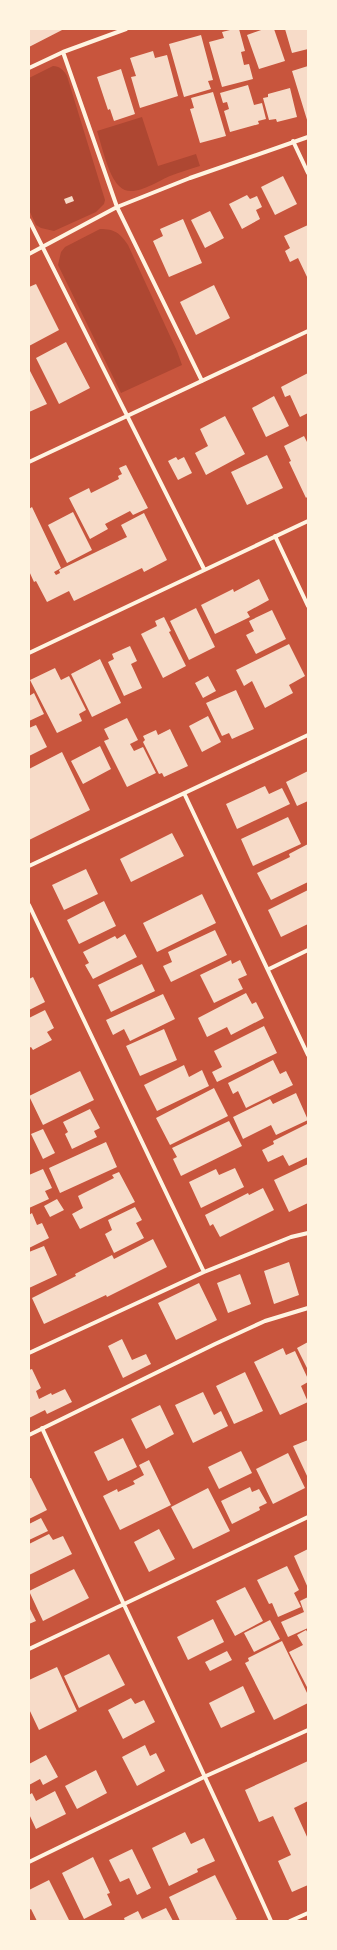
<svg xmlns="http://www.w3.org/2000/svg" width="337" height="1950" font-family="'Alegreya Sans',sans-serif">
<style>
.green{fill:#ae4732}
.building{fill:#f7dbc8}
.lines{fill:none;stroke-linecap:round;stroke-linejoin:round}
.minor{stroke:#fff3e0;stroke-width:4}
</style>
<rect width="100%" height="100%" fill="#c8553d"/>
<path class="green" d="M53,66C59,66 64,70 67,76L105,200L104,204L96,212L54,231L41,228L36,225L29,210V78Z
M142,117L158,166L196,154L200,166C190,169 180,172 170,176C157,181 132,200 119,186C108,175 102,146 97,131Z
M100,229C115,229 120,233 128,245L177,351L182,365L121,393L58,265L61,252L65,247Z"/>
<path class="building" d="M29,29H64L29,47Z
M234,29H239L245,51L241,52L244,65L249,64L253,79L222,87L209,42L224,38L222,32Z
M264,29H274L285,61L259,69L247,35Z
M285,29H308V49L292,53Z
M201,35L213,80L208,81L211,89L184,97L169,44Z
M153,51L155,58L167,55L178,96L140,108L131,77L136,76L130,58Z
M308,66V123L292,71Z
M121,69L135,114L114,121L110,109L108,110L97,77Z
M248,85L254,105L262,103L266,119L258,121L259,124L230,132L224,111L229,109L227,102L223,103L220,93Z
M290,88L297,117L277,122L276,119L269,120L263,98L268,97V94Z
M213,92L226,136L200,143L190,109L194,108L191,98Z
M283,176L297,204L275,215L261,187Z
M247,195L250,199L257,196L262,207L256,210L260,219L242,229L229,204Z
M72,196L74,201L66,204L64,199Z
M210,211L224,238L205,248L191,220Z
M183,219L202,263L169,277L153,241L163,236L160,229Z
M308,225V279L298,258L290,262L285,251L290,248L284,236Z
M36,284L59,330L29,346V287Z
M214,285L230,318L196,335L180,302Z
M66,342L90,388L59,404L36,358Z
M29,369L47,404L29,412Z
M308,373V413L300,417L290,395L285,397L281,387Z
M274,396L289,426L266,437L252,408Z
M225,416L245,454L206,475L195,453L208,446L200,429Z
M304,436L308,444V496L306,498L289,462L291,461L284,446Z
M267,455L283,488L247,505L231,472Z
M176,457L178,460L184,457L192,473L178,480L168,461Z
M126,465L148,508L133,515L130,511L105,524L108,529L90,539L69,498L89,488L91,493L119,479L118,476L122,474L119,468Z
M32,507L61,568L54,572L56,575L60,573L59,570L127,537L121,525L144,513L167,560L144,572L142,568L74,601L69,591L47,602L36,581L34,582L29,571V509Z
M73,512L92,550L67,563L48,525Z
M259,579L269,600L247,612L250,617L215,634L201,605L233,589L234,592Z
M196,608L215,647L189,660L170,621Z
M272,610L286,639L256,654L246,635L254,631L249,621Z
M164,617L171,631L169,632L186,666L163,678L141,634L157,626L155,621Z
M289,644L305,676L289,685L293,693L265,708L252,681L244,686L236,670Z
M130,646L137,661L131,664L142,688L124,696L108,662L114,659L112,654Z
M100,659L121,703L92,717L71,674Z
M55,668L61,680L69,676L86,710L79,714L82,721L57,733L30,680Z
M208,676L216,691L203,698L195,683Z
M236,690L254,729L232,739L229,733L222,736L206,703Z
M34,693L44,714L29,721V696Z
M208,716L221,742L202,752L189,726Z
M127,718L138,740L130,744L134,751L143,747L156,773L127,787L104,741L109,739L104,729Z
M36,725L47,747L29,756V728Z
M170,729L188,766L164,777L162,773L159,774L143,742L145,740L143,736L156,730L158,735Z
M100,746L111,769L83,784L71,761Z
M62,752L90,810L29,840V769Z
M308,771V801L297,806L286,782Z
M265,786L269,794L282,788L290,804L237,829L226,804Z
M288,817L301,844L253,866L241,839Z
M172,833L184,856L131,882L120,859Z
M308,844V882L271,900L257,873L290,857L289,854Z
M86,869L98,894L64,910L52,885Z
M308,890V924L281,937L268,910Z
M202,894L216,923L157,952L143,923Z
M104,901L116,926L79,944L67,920Z
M215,930L227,955L171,982L163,966L172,962L168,952Z
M125,934L137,957L93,979L85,965L89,963L83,952L115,936L117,939Z
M231,960L232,964L240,960L247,975L238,979L243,989L214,1003L200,975Z
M142,964L155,991L111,1012L98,985Z
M33,977L45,1002L29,1010V979Z
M246,993L252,1004L256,1002L264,1018L231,1035L227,1027L207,1037L198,1018Z
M163,994L175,1019L130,1041L124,1029L113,1035L106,1020Z
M45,1010L54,1028L47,1032L52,1040L33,1050L31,1047L29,1048V1018Z
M264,1026L277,1053L217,1082L212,1072L222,1067L214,1051Z
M164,1029L177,1060L140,1076L126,1046Z
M273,1060L280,1074L286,1071L293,1085L246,1108L238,1091L233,1094L228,1083Z
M184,1065L189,1077L202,1070L209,1086L157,1111L144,1085Z
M80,1071L94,1100L43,1125L29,1096Z
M214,1088L228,1116L170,1145L156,1118Z
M296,1093L308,1120L276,1135L271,1125L243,1139L233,1117L270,1099L273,1104Z
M90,1109L100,1128L94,1131L97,1137L72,1149L65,1134L68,1132L63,1122Z
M229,1121L242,1146L181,1176L173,1159L177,1157L172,1148Z
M307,1124L308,1157L289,1166L283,1155L268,1162L262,1150L274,1144L273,1141Z
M43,1129L55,1153L43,1159L31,1134Z
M106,1142L117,1167L60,1193L49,1168Z
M308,1164V1203L289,1212L274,1180Z
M235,1168L244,1187L201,1208L189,1182L216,1169L219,1175Z
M43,1169L52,1188L45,1191L49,1199L29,1208V1175Z
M119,1172L135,1202L80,1229L72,1214L83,1208L78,1196L114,1178L112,1175Z
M263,1188L274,1210L220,1237L213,1224L210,1226L205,1215L248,1193L249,1195Z
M57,1199L64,1210L50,1217L44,1206Z
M135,1207L142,1220L136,1223L144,1238L114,1253L105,1234L112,1230L108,1220Z
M32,1213L37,1225L42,1223L49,1238L29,1248V1215Z
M153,1239L167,1267L107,1297L106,1295L44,1324L32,1298L76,1276L75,1274L112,1255L114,1259Z
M44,1246L57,1275L29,1288V1252Z
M289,1262L299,1295L274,1304L264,1271Z
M240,1274L251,1304L228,1313L217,1283Z
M199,1283L217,1320L176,1340L158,1303Z
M122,1339L132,1360L146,1354L151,1364L123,1378L108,1346Z
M308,1342V1370L297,1348Z
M283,1348L286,1355L295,1351L308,1379V1382L301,1386L308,1402L280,1415L254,1362Z
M32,1369L41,1388L36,1391L39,1399L51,1393L52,1395L65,1389L72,1402L47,1414L45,1410L29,1418V1370Z
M245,1372L263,1411L234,1424L216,1386Z
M203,1392L214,1415L221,1411L228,1426L193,1443L175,1405Z
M160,1405L174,1434L146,1449L131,1419Z
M123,1438L137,1467L108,1481L94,1452Z
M308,1440V1478L293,1446Z
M241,1451L252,1473L219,1489L208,1467Z
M288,1453L305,1488L273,1504L256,1469Z
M149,1460L171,1505L120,1530L103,1496L117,1489L118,1492L135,1484L133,1481L144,1475L139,1465Z
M29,1478H31L47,1510L29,1519Z
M250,1487L252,1492L259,1489L267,1503L259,1507L260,1510L232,1524L221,1501Z
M208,1488L230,1531L193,1549L171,1507Z
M41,1518L48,1531L29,1540V1524Z
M159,1529L175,1559L149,1572L134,1542Z
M49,1534L53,1540L63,1536L72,1554L29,1575V1544Z
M308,1549V1588L294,1556Z
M287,1566L299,1590L294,1593L301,1607L278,1617L272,1603L269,1604L257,1580Z
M74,1569L89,1598L43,1621L29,1591Z
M245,1587L263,1621L235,1636L216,1601Z
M308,1597V1628L288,1637L281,1622L304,1612L300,1601Z
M29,1607L36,1621L29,1624Z
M213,1619L224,1642L188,1660L177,1637Z
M270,1620L280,1639L254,1652L244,1633Z
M306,1630L308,1633V1689L289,1652L303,1645L297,1635Z
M282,1641L308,1695V1703L274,1720L245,1663L249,1661L248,1658Z
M227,1651L232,1660L210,1671L205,1662Z
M109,1654L125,1685L79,1708L64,1676Z
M57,1667L77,1711L39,1730L29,1709V1680Z
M243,1686L255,1712L221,1728L209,1703Z
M131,1698L135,1704L144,1700L155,1722L123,1739L108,1710Z
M145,1745L150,1756L156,1753L165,1771L137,1786L122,1757Z
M46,1755L58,1777L43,1785L40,1779L29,1785V1764Z
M308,1761V1801L294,1808L308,1839V1885L292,1892L278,1861L291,1855L273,1816L259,1822L245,1790Z
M96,1770L107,1793L77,1809L65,1786Z
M55,1791L66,1814L36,1829L29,1814V1795L32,1793L36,1801Z
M185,1832L191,1844L204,1838L215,1861L197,1869L198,1872L169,1886L152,1848Z
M132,1849L151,1888L137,1895L129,1878L120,1882L109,1860Z
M93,1857L110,1893L107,1894L112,1905L84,1919L62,1873Z
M215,1875L237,1919L233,1921H180L169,1897Z
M49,1880L69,1920L67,1921H37L31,1909L29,1910V1890Z
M166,1908L173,1921H125L124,1918L138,1911L142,1919Z"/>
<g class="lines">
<path class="minor" d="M63,52L117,207L202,381
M29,68L63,52L126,29
M293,141L308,173
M29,220L204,569
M29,254L117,207L190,178L308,137
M29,462L308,331
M275,536L308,606
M29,653L308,521
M184,793L308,1055
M29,866L308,735
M29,905L204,1272
M269,969L308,950
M29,1353L204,1272L291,1237L308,1233
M42,1428C117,1593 197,1756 271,1921
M29,1435L215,1344L265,1321L308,1308
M29,1649L308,1517
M29,1862L206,1776L308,1730
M290,1921L308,1913"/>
</g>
<rect width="337" height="1950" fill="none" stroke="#fff3e0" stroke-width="60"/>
</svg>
